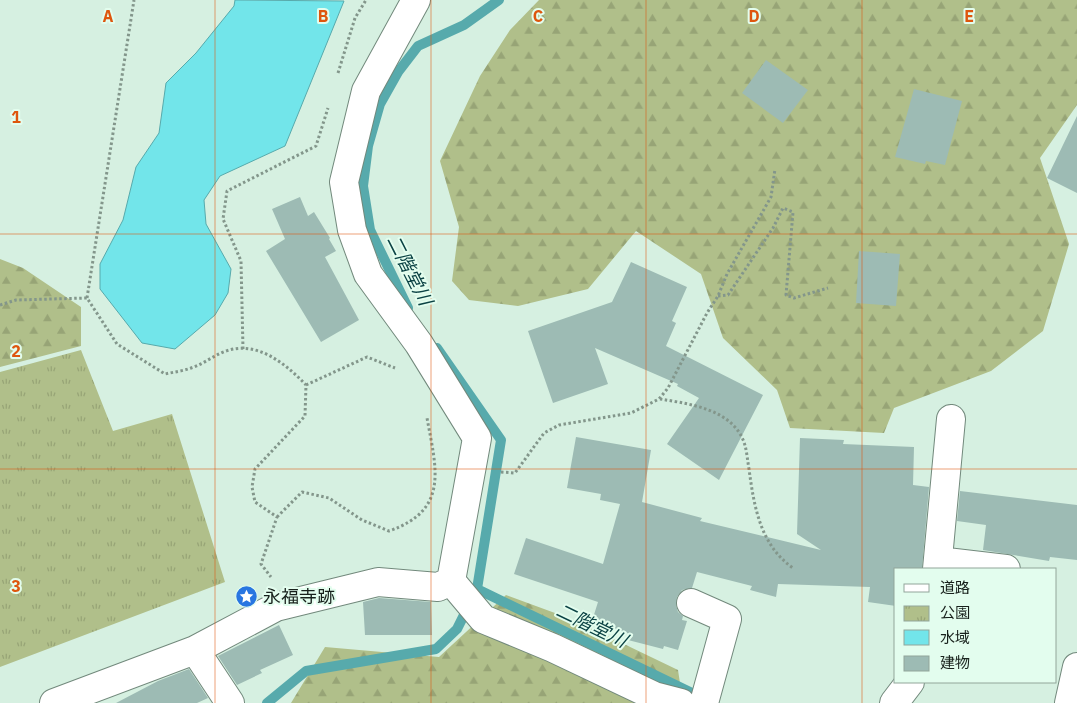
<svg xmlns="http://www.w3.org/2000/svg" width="1077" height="703" font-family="'IBM Plex Sans','Noto Sans JP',sans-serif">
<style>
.forest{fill:url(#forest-firs)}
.park{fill:url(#park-tufts)}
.water{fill:#72e5ea;stroke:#57aaac}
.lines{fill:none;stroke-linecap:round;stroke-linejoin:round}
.stream{stroke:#57aaac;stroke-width:10}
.building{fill:#9dbbb4}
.minor-casing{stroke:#72897c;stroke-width:30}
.path{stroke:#83968b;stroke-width:3;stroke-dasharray:2.5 2.5;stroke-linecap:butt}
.minor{stroke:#fff;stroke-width:28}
.grid{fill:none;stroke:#de560d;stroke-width:1;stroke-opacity:0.55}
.labels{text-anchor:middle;stroke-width:4;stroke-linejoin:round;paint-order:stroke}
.poi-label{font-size:18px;fill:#18211c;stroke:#e3fdee;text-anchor:start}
.water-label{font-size:19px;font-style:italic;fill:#0b4244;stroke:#e3fdee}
.grid-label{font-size:16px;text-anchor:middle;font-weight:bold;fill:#de560d;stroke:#e3fdee;stroke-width:4;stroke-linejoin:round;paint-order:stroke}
</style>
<defs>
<pattern id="forest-firs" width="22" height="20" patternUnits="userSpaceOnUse" patternTransform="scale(1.25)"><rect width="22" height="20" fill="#b0bf8a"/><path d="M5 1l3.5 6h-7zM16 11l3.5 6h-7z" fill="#97a476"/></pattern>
<pattern id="park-tufts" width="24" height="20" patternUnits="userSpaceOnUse" patternTransform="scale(1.25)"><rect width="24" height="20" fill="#b0bf8a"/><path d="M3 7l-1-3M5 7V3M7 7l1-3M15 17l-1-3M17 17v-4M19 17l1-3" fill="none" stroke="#97a476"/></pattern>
</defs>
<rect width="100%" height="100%" fill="#d6f0e1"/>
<path class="forest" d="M539,0H1077V105L1040,158L1069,244L1043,331L991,371L894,408L884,433L790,428L777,390L723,338L701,274L636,231L588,289L518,306L469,300L452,281L459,227L440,161L480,76L510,30Z
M0,259L23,268L81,307V346L0,367Z
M506,595L574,620L678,670L683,703H291L325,647L439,657Z"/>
<path class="park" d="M81,350L113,431L172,414L225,582L0,667V372Z"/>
<path class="water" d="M235,0L344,1L285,146L220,176L204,200L206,224L231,269L228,293L215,315L175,349L142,343L100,289V264L123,220L136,167L159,133L166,83L196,53L234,6Z"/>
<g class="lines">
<path class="stream" d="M408,308L370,230L363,186L368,146L380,104L398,72L418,46L464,25L499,0
M477,589L692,693
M267,703L306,671L436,649L457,629L477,589L501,440L437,348"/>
</g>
<path class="building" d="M766,60L808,90L783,123L742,93Z
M914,89L962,101L945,165L926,161L925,164L895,157Z
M1077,116V193L1047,178Z
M300,197L308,216L314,212L330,238L329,239L336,251L325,257L359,320L321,342L266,251L285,239L272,209Z
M859,251L900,254L896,306L856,303Z
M631,262L687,287L672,321L676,323L666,346L763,395L719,480L667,444L699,398L677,386L678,384L595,348L608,384L553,403L528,331L612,302Z
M576,437L651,450L642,502L702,518L700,521L821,550L797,534L800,438L844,440L843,444L914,447L913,485L929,487L922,569H896V606L868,602L870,587L778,584L776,597L750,590L752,586L697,572L692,588L682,590L677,597L676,605L678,612L683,616L682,620L687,621L678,650L664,646L663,649L628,640L630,634L592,621L598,602L514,574L526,538L603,564L620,504L600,500L601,494L567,488Z
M960,491L1077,505V560L1050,557L1049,561L983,550L986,525L957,521Z
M379,598L431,602L432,635H365L363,602Z
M279,625L293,655L260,670L262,673L237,685L218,656Z
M189,669L208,698L197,703H116L158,681Z"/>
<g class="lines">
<defs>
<path id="minor" d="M938,561L1006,569
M937,569L951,419
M451,581L483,619L553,648L654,696L681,703
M691,603L727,619L704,703
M195,650L230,703
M54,703L195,650L276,607L378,582L438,587L451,581L477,438L419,344L368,274L352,230L344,182L366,91L416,0
M894,703L910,682
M1069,703L1077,667"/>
</defs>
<use href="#minor" class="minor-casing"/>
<path class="path" d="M338,73L355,18L366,0
M718,296L728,295L773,228L783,208L793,212L786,295L794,298L828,288
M87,298L134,0
M0,305L16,300L87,298L117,344L165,374C174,372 183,371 191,368C204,364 214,355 226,351C257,340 286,364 306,385L305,416L255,469L252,487L255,502L277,517L261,564L271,577
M243,349L241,261L223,219L227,191L316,146L328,108
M306,385L367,357L395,368
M660,399C684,403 716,407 734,426C747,440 746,452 749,469C754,506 760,545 793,568
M501,472L515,473L544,433L559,425L631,413L659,399L668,388L707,313L718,296L727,274L771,197L775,169
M277,517L302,492L329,498L362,520L389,531C450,510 436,468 427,418"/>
<use href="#minor" class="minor"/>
</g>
<path class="grid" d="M215,0V703M431,0V703M646,0V703M862,0V703M0,234H1077M0,469H1077"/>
<defs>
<symbol id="sight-disc" viewBox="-11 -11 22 22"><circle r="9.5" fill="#2976e1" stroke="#e3fdee"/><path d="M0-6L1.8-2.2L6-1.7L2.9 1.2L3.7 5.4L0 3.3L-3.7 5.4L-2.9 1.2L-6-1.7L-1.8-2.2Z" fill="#fff"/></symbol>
</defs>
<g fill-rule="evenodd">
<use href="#sight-disc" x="234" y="584" width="25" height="25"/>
</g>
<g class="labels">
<g class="poi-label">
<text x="263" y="603">永福寺跡</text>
</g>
<g class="water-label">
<text transform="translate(410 270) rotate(63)" y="7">二階堂川</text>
<text transform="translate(592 625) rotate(26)" y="7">二階堂川</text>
</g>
</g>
<g class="grid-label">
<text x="108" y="22">A</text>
<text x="323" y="22">B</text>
<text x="538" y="22">C</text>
<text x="754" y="22">D</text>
<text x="969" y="22">E</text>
<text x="16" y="123">1</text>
<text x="16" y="357">2</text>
<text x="16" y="592">3</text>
</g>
<rect x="894" y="568" width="162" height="115" fill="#e3fdee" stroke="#92a59a"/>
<rect x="904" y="584" width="25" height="8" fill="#ffffff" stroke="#92a59a"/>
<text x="940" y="593" font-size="15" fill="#18211c">道路</text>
<rect x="904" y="606" width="25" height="15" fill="url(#park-tufts)" stroke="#92a59a"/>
<text x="940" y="618" font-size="15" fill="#18211c">公園</text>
<rect x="904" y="630" width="25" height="15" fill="#72e5ea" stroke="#92a59a"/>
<text x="940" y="643" font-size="15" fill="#18211c">水域</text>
<rect x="904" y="656" width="25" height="15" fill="#9dbbb4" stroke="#92a59a"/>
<text x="940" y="668" font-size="15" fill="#18211c">建物</text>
</svg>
